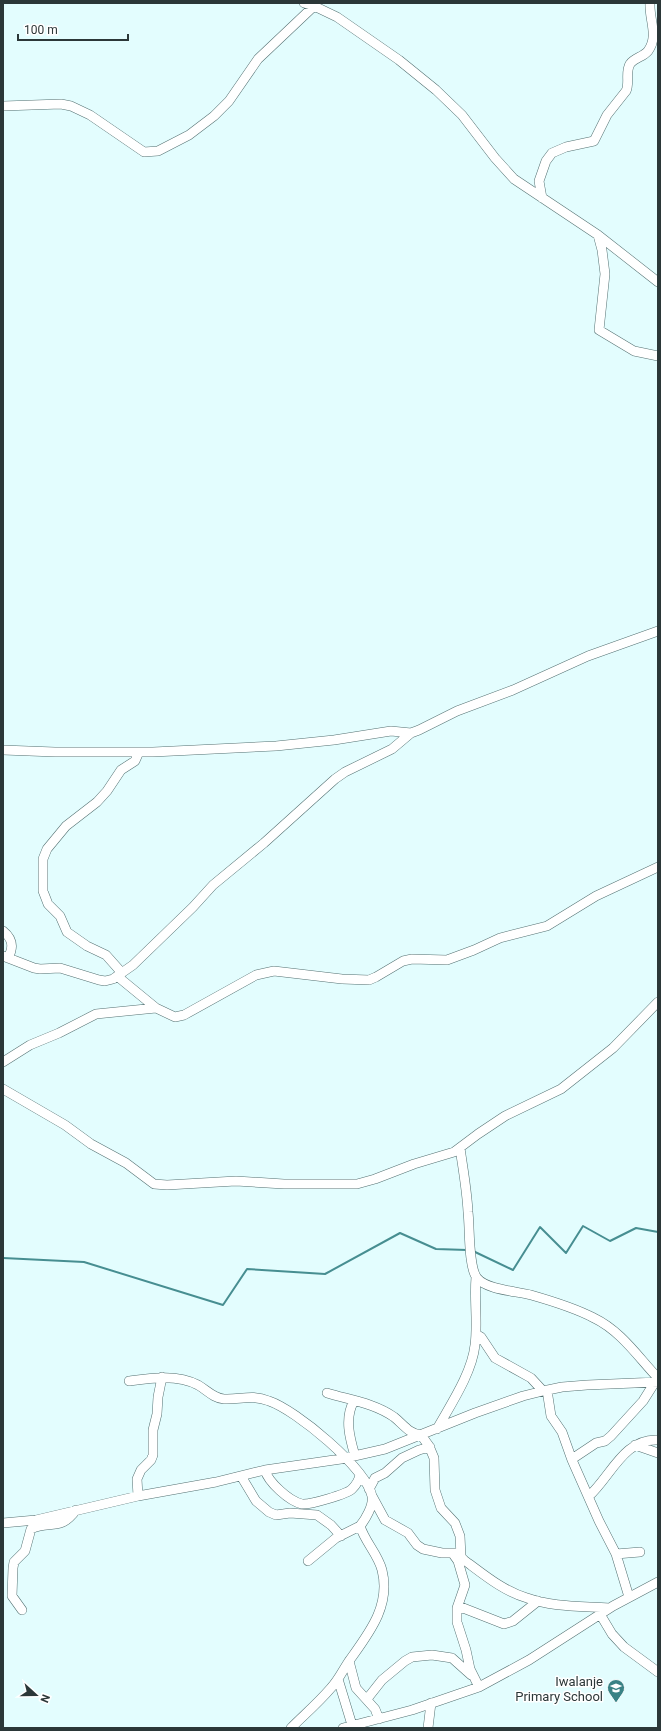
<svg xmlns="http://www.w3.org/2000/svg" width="661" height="1731" font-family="Roboto,sans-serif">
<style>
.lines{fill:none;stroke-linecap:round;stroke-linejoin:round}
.stream{stroke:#478e91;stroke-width:2}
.minor-casing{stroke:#547172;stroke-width:10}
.minor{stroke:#fff;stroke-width:9}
.labels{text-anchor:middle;stroke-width:3;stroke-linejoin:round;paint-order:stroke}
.poi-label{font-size:13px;fill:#2b3738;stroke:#fff;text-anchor:end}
</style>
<rect width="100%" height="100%" fill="#e3fdfe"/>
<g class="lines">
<path class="stream" d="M473,1251L513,1270L540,1227L566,1253L583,1226L610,1241L636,1228L658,1232
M3,1258L84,1262L223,1305L247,1269L325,1274L400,1233L436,1249L467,1250"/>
<defs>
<path id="minor" d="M304,3L314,6L337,17L399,60L436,90L462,115L495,158L514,179L598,235L658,282
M3,106L61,104L71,106L90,115L144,152L158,151L189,135L214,116L229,101L258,59L314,6
M542,198L539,181L546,161L552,153L566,147L594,141L607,115L626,91C630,83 625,72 630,64C634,58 643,57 648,51C659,36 649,20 650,3
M598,235L602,250L605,274L599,330L634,351L658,356
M3,750L55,752H153L276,746L334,740L391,731L411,733L419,730L457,711L513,690L588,656L658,631
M3,931C13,939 14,947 8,958
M3,956L34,968L40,969L60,968L99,980L105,981L113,979L133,965L193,907L213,885L264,843L335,779L345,772L392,749L411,733
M122,973L106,955L87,946L67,932L60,916L48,904L43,891V859L47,849L66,826L97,802L107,791L121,770L135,761L139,752
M117,976L156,1008
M3,1062L30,1045L59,1033L96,1014L156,1008L175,1017L184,1015L256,975L274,971L342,979L369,980L376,977L403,961L412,959L447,960L474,950L500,938L547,926L596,896L658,867
M3,1089L65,1125L91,1144L126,1163L154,1184L167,1185L236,1181L284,1184H357L375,1179L414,1164L454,1152L478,1134L505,1116L561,1089L613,1048L658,1002
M460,1148C463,1169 467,1191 468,1212C470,1227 468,1267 477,1278C487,1290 516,1291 531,1295C552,1301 575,1308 594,1318C621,1331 638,1357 658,1378
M476,1334L481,1337L495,1358L531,1378L543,1391
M129,1381C151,1378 177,1374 198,1385C207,1390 213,1398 224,1399C240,1400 252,1394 269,1401C296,1410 366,1468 372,1496C374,1505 365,1520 360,1526C365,1542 378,1554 382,1570C391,1606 369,1633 349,1661C343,1670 338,1681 330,1689C318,1703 304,1715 291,1728
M547,1390L551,1416L562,1432L572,1460L599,1521L616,1554L629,1597
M327,1393C350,1400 374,1403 394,1417C403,1424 409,1434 421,1435L429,1446L434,1458L435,1490L441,1508L455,1523L460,1536L461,1557L464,1560C483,1574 503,1591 527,1598C552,1607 582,1606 609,1608
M354,1401C344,1418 350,1439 355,1456
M437,1429C451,1404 472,1373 475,1345C478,1323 474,1300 476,1277
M635,1445L658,1453
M572,1459L596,1443L605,1441L611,1436L643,1401L655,1382
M265,1470C268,1482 289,1501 302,1504C310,1505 347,1494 352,1489C356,1485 359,1480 360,1475
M241,1476L256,1501L269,1512L276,1515L290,1513L317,1515L331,1525L341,1536
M369,1489L375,1478L385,1473L402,1458L419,1450L430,1447
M138,1496L137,1479L141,1470L151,1460L153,1455V1430L157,1414L158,1397L162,1377
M372,1496L385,1520L408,1533L417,1545L423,1549L442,1553H457
M589,1496C611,1476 624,1438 658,1440
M3,1523L36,1520L138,1496L216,1482L265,1470L341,1459L385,1449L475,1413L523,1396L543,1391L562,1387L587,1385L658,1382
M453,1554L458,1561L465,1585L457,1608V1622L466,1650L470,1669L479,1687
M616,1554L640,1552
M308,1561L336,1538L360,1526
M458,1606L504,1624L513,1621L538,1601
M22,1610L12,1596L13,1568L14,1562L25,1551L31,1529C49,1519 59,1533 76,1510
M600,1614L612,1634L624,1647L658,1672
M349,1661L356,1688L375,1709L379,1719
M338,1679L352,1725
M367,1699L382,1680L405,1661L412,1657L432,1655L452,1658L471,1675
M343,1728L412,1710L479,1687L529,1660L613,1606L658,1582
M428,1728L431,1703"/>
</defs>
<use href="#minor" class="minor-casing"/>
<use href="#minor" class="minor"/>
</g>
<defs>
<symbol id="school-pin" viewBox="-11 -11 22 30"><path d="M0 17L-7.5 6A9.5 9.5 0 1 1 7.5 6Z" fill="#3a8285" stroke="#fff"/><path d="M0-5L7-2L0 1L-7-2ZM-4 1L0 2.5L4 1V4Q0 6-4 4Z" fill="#fff"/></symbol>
</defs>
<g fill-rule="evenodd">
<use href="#school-pin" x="606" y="1678" width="20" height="27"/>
</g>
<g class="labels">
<g class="poi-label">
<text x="603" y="1686">Iwalanje<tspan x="603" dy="15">Primary School</tspan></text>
</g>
</g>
<rect width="661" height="1731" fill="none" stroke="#2b3738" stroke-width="8"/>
<g transform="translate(36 1695) rotate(111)" stroke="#ffffff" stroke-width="3" paint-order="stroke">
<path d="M0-3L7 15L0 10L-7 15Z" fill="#2b3738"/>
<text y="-6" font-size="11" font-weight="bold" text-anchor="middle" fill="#2b3738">N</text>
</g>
<path d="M18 34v6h110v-6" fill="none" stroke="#2b3738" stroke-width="2"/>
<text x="24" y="34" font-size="12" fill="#2b3738" stroke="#ffffff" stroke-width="3" paint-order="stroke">100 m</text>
</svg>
